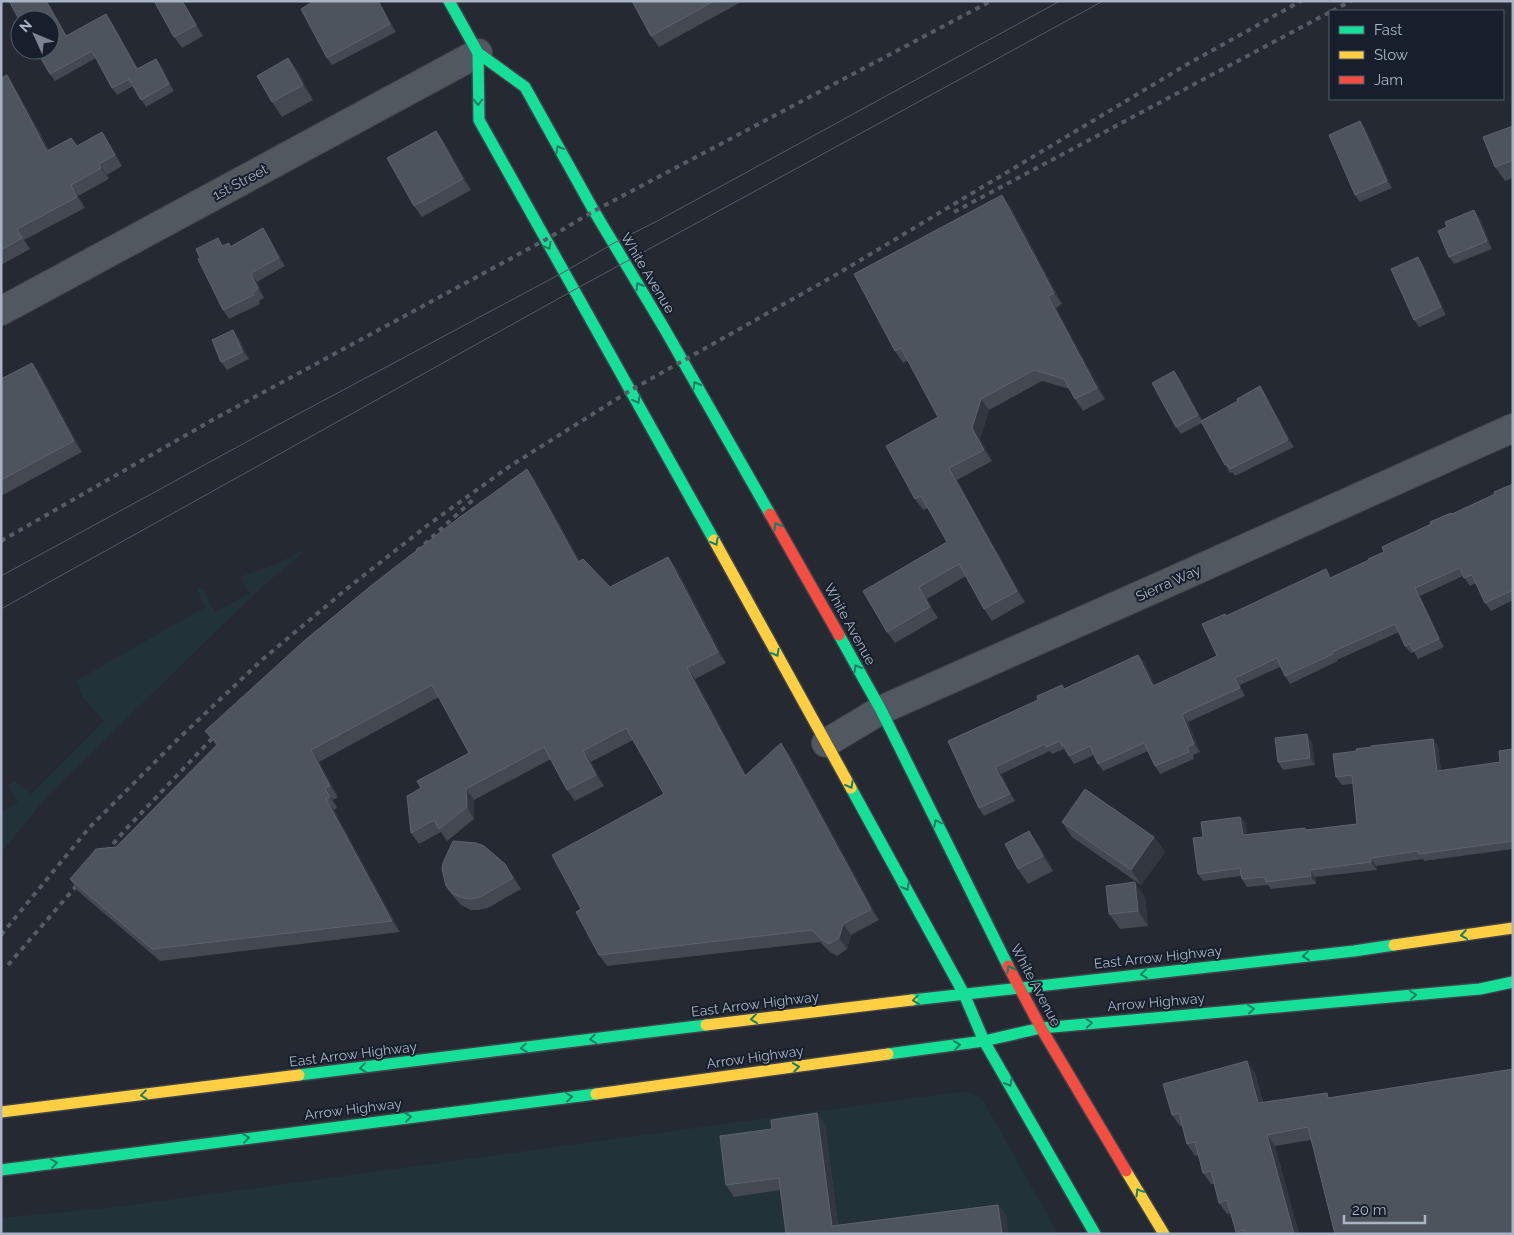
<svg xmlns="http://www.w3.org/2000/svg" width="1514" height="1235" font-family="Raleway,sans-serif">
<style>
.green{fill:#213338}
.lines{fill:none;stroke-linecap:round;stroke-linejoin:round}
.street-casing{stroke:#40434b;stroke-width:30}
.fast-casing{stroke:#40434b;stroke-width:14}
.slow-casing{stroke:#40434b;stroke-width:14}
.jam-casing{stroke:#40434b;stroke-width:14}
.street{stroke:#525860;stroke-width:28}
.fast{stroke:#16e098;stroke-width:11}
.slow{stroke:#ffcf43;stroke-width:11}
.jam{stroke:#f24e42;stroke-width:11}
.tram{stroke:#575b64;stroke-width:1}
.rail{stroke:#575b64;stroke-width:4;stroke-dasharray:5 5;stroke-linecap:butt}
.wall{fill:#434851}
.shaded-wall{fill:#32373f}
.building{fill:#4e545d;stroke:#5d636e}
.oneway{stroke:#168062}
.labels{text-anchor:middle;stroke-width:4;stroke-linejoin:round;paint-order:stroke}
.street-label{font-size:14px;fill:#abb4c5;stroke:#171f2c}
</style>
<rect width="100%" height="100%" fill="#242932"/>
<path class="green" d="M308,548L261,588L48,795L1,853V812L18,803L8,785L15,781L31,794L104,721L83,698L76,681L205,607L197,589H203L215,612L250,593L241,579L243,576L274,565Z
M959,1092L973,1093L984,1102L1058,1234H1V1218L116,1207Z"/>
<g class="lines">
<defs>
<path id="street" d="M1,311L478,53
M826,743L881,710L1154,589L1513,428"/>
<path id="fast" d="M449,1L478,53L525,87L594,211L664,328L770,514
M478,53L479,120L714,540
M839,635L881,710L1008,966
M851,788L964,994L984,1041L1095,1234
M912,1000L1354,951L1394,945
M888,1054L984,1041L1041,1028L1480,989L1513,982
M299,1075L706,1025
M1,1170L596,1094"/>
<path id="slow" d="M714,540L851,788
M1394,945L1513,928
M706,1025L912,1000
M596,1094L888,1054
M1,1112L299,1075
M1126,1171L1164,1234"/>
<path id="jam" d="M770,514L839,635
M1008,966L1041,1028L1126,1171"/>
</defs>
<use href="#street" class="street-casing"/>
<use href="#fast" class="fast-casing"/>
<use href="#slow" class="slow-casing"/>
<use href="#jam" class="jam-casing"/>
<use href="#street" class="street"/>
<use href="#fast" class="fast"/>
<use href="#slow" class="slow"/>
<use href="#jam" class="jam"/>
<path class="tram" d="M1,576L272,428L564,272L614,243L661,219L1060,1
M1,609L574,290L1103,1"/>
<path class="rail" d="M1332,11L1351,1
M954,212L1330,12
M1,541L214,419L545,240L594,211L991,1
M417,551L476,497
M100,859L127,828L221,729
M1,935L89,828L177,740L263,659L349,587L428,525L510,466L631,390L839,273L1186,65L1301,1
M8,965L85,876"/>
</g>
<path class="wall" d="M47,1L67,36L111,21L138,69L156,59L161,66L174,91L146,107L133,86L117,95L112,88L96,58L55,81L50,74Z
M183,1L203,36L182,48L174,37Z
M314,1H379L396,32L332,65L327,58Z
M632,1H743L659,47L651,36Z
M288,58L299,73L313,100L282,117L272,102Z
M1,78L14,86L49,150L71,138L77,146L109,143L122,166L107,175L109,179L78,196L85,208L24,240L30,249L1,265Z
M1513,126V178L1505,181L1495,167Z
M1365,128L1392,188L1360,202L1355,195Z
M436,131L444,142L471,190L422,217L414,206Z
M1010,206L1062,304L1056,308L1105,399L1083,411L1075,399L1070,389L1042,381L989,410L980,439L992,461L957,480L1025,602L992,621L984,609L966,576L927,599L938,618L895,643L887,632L947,542L928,508L923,510L915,499L938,417L908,360L903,363L895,351Z
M1480,218L1492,249L1454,264L1449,257Z
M269,237L285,266L257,282L264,298L259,301L260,304L229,319L223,310L200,258L218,238L223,246L229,243L231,246Z
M1423,264L1446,315L1419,327L1414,320Z
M238,337L249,359L227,370L221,362Z
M32,363L40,374L82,452L1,496V379Z
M1180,379L1202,420L1238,401L1260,386L1265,394L1294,447L1235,476L1232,472L1230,473L1225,465L1202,423L1181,434L1176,427Z
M527,469L535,480L580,562L610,587L668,557L676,568L726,663L695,679L746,775L789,754L879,920L851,935L847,949L837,956L830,952L820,942L607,966L599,955L581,909L664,794L633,740L591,762L604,786L575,801L567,790L551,759L474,800V819L447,841L441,832L419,844L411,833L421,788L469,753L439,697L319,762L338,797L333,800L337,808L334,810L400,932L160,961L78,891L70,879L116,847L216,745L205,731Z
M1513,484V600L1491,611L1485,603L1476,583L1470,586L1463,576L1420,596L1444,647L1418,659L1414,652L1411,653L1405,646L1399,632L1337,660L1338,661L1290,684L1285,676L1280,667L1240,685L1245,696L1188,722L1200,752L1193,755L1194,759L1160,774L1155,766L1148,751L1103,771L1098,764L1094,755L1074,764L1064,749L1052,754L1050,751L1001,774L1015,801L984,816L979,808L948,741L1038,700L1062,685L1064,689L1138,655L1144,662L1155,686L1217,656L1226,616L1332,577L1369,560L1431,524L1495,494Z
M1433,739L1438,746L1441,771L1500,762L1513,749V849L1424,861L1423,859L1376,866L1377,870L1315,877L1316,884L1271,889L1268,885L1247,887L1242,879L1241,876L1203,881L1198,874L1203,837L1240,817L1246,824L1247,835L1307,830L1357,824L1353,784L1342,785L1336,777L1357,751Z
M1312,742L1315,765L1283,770L1278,762Z
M1062,822L1154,837L1165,852L1141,885L1072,837Z
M1039,845L1053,871L1028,884L1018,869Z
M513,875L521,889L488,908L478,910H471L461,905L454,897L446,886Z
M1145,897L1148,926L1120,929L1109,914Z
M1247,1061L1255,1073L1263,1102L1327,1093L1311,1140L1275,1146L1299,1234H1237L1231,1213L1227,1214L1219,1203L1214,1184H1211L1203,1173L1198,1155L1195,1156L1187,1144L1182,1126H1180L1172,1115Z
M825,1125L838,1225L998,1205L1006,1216L1008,1234H786L780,1190L734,1197L726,1185Z"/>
<path class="shaded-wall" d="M46,1H47L71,43L66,36Z
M182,1H183L203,36L196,25Z
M378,1H379L396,32L390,24Z
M106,14L111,21L142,76L137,69Z
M288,58L299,73L313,100L303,85Z
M156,59L161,66L174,91L169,84Z
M7,75L14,86L55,162L47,151Z
M1360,121L1365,128L1392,188L1387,181Z
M436,131L444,142L471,190L463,179Z
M102,132L109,143L122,166L115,155Z
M99,164L107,175L109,179L101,168Z
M71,185L78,196L85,208L77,197Z
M1002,195L1010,206L1062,304L1054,293Z
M1474,210L1480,218L1492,249L1487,241Z
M263,228L269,237L285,266L279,258Z
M1418,257L1423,264L1446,315L1441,307Z
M251,273L257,282L264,298L258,289Z
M1048,296L1056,308L1105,399L1097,388Z
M233,330L238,337L249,359L243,352Z
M32,363L40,374L82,452L74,441Z
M1174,371L1180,379L1203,422L1198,415Z
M1260,386L1265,394L1294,447L1288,440Z
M981,399L989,410L980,439L992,461L984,450L972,428Z
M949,468L957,480L1025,602L1017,591Z
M527,469L535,480L586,574L578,562Z
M668,557L676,568L726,663L718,652Z
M919,587L927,599L938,618L930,607Z
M1415,588L1420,596L1444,647L1439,639Z
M1138,655L1144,662L1158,694L1153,686Z
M687,668L695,679L753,788L745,776Z
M1235,678L1240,685L1245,696L1240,688Z
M1182,714L1188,722L1200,752L1194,744Z
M1307,734L1312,742L1315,765L1310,758Z
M1433,739L1438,746L1442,779L1437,771Z
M781,743L789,754L879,920L871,909Z
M311,750L319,762L338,797L330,786Z
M583,751L591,762L604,786L596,775Z
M995,767L1001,774L1015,801L1010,794Z
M325,788L333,800L337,808L330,797Z
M466,789L474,800V819L467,807Z
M326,799L334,810L400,932L392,921Z
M1240,817L1246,824L1248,843L1243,835Z
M1029,831L1039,845L1053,871L1043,856Z
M1154,837L1165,852L1141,885L1131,870Z
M1371,858L1376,866L1377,870L1371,862Z
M505,864L513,875L521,889L513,878Z
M1310,870L1315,877L1316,884L1311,876Z
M1135,882L1145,897L1148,926L1138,911Z
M843,924L851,935L847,949L839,938Z
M1247,1061L1255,1073L1266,1114L1258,1103Z
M817,1113L825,1125L839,1234L832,1226Z
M1267,1135L1275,1146L1299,1234H1294Z
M998,1205L1006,1216L1008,1234H1002Z"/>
<path class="building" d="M9,1H46L66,36L106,14L137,69L156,59L169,84L141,100L129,79L112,88L92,51L50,74L36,50H50V20H20V21Z
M154,1H182L196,25L174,37Z
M314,1H378L390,24L327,58L301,9Z
M632,1H714L651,36Z
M288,58L303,85L272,102L257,76Z
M7,75L47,151L71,138L77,146L102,132L115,155L99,164L101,168L71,185L77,197L17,229L22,238L1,250V78Z
M1360,121L1387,181L1355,195L1329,135Z
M1513,126V160L1495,167L1483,137Z
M436,131L463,179L414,206L387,158Z
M1002,195L1054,293L1048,296L1097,388L1075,399L1064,379L1034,370L981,399L972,428L984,450L949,468L1017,591L984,609L959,564L919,587L930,607L887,632L863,591L947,542L921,496L915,499L886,446L938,417L901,348L895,351L854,274Z
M1474,210L1487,241L1449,257L1438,231L1447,227L1445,222Z
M263,228L279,258L251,273L258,289L253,292L254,295L223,310L198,259L200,258L196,249L218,238L222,246L229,243L230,247Z
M1418,257L1441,307L1414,320L1391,269Z
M233,330L243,352L221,362L212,340Z
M32,363L74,441L1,480V379Z
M1174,371L1198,415L1176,427L1152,383Z
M1260,386L1288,440L1230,469L1227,464L1225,465L1201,421L1238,401L1237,399Z
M527,469L578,562L583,559L610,587L668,557L718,652L687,668L745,776L781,743L871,909L843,924L839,938L829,944L822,940L812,930L599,955L576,912L581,909L552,855L664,794L626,728L583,751L596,775L567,790L544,747L466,789L467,807L439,829L434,820L411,833L407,796L421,788L417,781L469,753L432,685L311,750L330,786L325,788L330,797L326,799L392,921L152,949L70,879L96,849L116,847L218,744L205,731L304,641L372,585L460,517Z
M1513,484V590L1485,603L1472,575L1464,578L1460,568L1415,588L1439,639L1413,651L1410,644L1405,646L1395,624L1332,652L1333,654L1285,676L1277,658L1235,678L1240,688L1182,714L1194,744L1187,747L1189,752L1155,766L1144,743L1098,764L1090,746L1069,756L1064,745L1062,746L1060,741L1046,747L1045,744L995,767L1010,794L979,808L948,741L1038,700L1037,696L1062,685L1064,689L1138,655L1153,686L1217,656L1202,624L1225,614L1226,616L1326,569L1330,578L1369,560L1368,559L1384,552L1382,547L1431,524L1430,522L1451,513L1452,514L1495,494L1494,492Z
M1307,734L1310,758L1278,762L1275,738Z
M1433,739L1437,771L1500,762L1499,751L1513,749V841L1419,854L1418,851L1371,858V862L1310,870L1311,876L1266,882L1265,877L1242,879L1240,868L1198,874L1193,838L1203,837L1201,822L1240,817L1243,835L1305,828L1306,830L1357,824L1352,775L1336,777L1333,754L1357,751L1356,749L1371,747V746Z
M1085,789L1154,837L1131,870L1062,822Z
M1029,831L1043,856L1018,869L1005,844Z
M453,841L476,843L484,846L505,864L513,878L480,897L471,899L463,898L453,894L446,886L442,869L443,863Z
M1135,882L1138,911L1109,914L1106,886Z
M1247,1061L1258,1103L1327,1093L1328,1098L1513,1069V1234H1335L1308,1127L1267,1135L1294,1234H1244L1243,1230L1236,1232L1227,1200L1219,1203L1211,1171L1203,1173L1195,1142L1187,1144L1179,1113L1172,1115L1163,1084Z
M817,1113L832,1226L998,1205L1002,1234H786L779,1178L726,1185L720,1136L772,1129L771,1120Z"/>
<defs><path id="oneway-chevron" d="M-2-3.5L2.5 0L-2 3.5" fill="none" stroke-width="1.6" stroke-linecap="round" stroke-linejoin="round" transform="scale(1.25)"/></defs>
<g class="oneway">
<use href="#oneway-chevron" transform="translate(478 102) rotate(90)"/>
<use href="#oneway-chevron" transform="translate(559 149) rotate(-119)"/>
<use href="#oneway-chevron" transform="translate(548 246) rotate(60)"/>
<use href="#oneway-chevron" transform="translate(639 286) rotate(-120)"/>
<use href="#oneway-chevron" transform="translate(696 385) rotate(-120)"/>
<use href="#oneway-chevron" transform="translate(637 400) rotate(61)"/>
<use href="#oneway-chevron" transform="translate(777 526) rotate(-120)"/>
<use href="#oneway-chevron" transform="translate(715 542) rotate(61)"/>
<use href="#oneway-chevron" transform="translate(776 653) rotate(61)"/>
<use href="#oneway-chevron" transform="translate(857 668) rotate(-119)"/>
<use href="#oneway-chevron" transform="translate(850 785) rotate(61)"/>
<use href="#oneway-chevron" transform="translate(937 823) rotate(-116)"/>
<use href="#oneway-chevron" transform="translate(906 887) rotate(61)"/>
<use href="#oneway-chevron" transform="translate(1464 935) rotate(172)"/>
<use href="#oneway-chevron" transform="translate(1306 956) rotate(174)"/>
<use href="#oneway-chevron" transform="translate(1010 969) rotate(-117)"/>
<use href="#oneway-chevron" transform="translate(1144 974) rotate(174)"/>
<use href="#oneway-chevron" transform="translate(1413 995) rotate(-5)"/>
<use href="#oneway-chevron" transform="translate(916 1000) rotate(173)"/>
<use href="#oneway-chevron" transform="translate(1251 1009) rotate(-5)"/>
<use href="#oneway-chevron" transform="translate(754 1019) rotate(173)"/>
<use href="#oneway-chevron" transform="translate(1089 1023) rotate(-5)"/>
<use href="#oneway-chevron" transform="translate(593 1039) rotate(173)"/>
<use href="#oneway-chevron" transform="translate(957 1045) rotate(-8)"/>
<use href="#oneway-chevron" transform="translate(524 1048) rotate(173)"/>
<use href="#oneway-chevron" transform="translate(796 1067) rotate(-8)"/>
<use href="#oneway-chevron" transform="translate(363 1068) rotate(173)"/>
<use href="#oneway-chevron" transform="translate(1009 1083) rotate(60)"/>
<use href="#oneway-chevron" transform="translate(144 1095) rotate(173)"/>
<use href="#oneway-chevron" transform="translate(569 1097) rotate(-7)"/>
<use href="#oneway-chevron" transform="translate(408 1117) rotate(-7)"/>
<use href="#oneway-chevron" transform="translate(246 1138) rotate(-7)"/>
<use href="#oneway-chevron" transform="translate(54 1163) rotate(-8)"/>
<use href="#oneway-chevron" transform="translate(1139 1192) rotate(-121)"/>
</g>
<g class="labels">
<g class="street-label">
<text transform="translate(240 182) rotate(-28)" y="5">1st Street</text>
<text transform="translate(648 273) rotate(59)" y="5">White Avenue</text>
<text transform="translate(1168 583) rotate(-24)" y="5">Sierra Way</text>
<text transform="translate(850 624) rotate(61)" y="5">White Avenue</text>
<text transform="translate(1158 957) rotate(-6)" y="5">East Arrow Highway</text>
<text transform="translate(1036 985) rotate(62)" y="5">White Avenue</text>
<text transform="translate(1156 1002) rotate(-5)" y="5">Arrow Highway</text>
<text transform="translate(755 1004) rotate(-7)" y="5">East Arrow Highway</text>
<text transform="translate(353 1054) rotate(-7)" y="5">East Arrow Highway</text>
<text transform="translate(755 1057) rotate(-8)" y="5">Arrow Highway</text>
<text transform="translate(353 1109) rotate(-7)" y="5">Arrow Highway</text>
</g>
</g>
<rect width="1514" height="1235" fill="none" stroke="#abb4c5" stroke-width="5"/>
<rect x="1329" y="10" width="175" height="90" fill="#171f2c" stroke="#525b69"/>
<rect x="1339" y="26" width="25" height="8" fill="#16e098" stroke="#525b69"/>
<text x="1374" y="35" font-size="15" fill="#abb4c5">Fast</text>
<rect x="1339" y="51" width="25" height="8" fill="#ffcf43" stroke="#525b69"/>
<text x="1374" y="60" font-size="15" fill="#abb4c5">Slow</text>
<rect x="1339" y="76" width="25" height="8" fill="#f24e42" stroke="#525b69"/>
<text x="1374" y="85" font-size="15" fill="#abb4c5">Jam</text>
<g transform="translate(35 35) rotate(314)"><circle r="24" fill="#171f2c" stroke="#525b69"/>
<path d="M0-4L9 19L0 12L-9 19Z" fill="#7c8392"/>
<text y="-8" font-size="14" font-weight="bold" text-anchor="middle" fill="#abb4c5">N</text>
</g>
<path d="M1344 1215v8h81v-8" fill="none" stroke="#abb4c5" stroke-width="2.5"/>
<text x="1352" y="1215" font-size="15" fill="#abb4c5" stroke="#171f2c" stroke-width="4" paint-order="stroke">20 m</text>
</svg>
